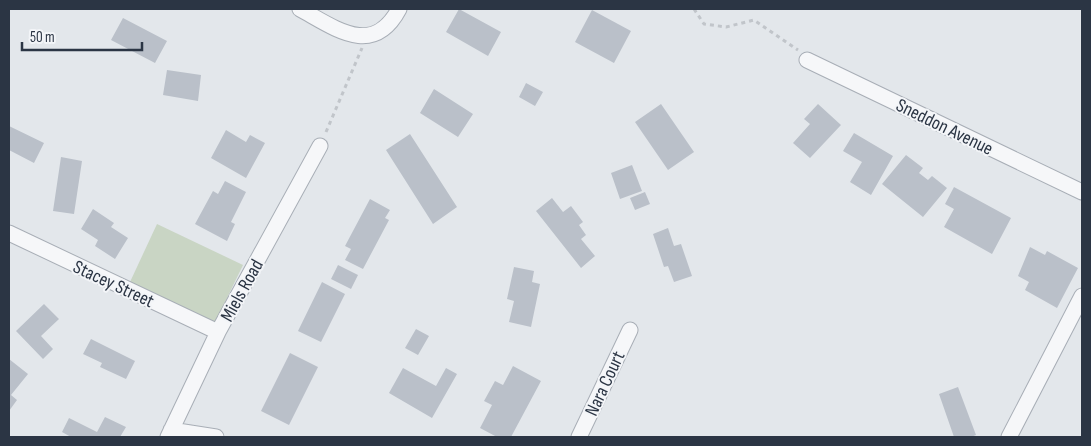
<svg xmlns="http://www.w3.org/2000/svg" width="1091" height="446" font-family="'Sofia Sans Condensed',sans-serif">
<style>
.green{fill:#c9d5c4}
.building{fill:#bac0c9}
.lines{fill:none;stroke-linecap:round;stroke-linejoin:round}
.street-casing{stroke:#a8aeb6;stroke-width:17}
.path{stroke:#c1c5ca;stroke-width:3;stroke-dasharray:4 4;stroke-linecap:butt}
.street{stroke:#f6f7f9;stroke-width:15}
.labels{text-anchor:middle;stroke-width:4;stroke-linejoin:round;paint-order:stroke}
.street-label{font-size:19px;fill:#2b3544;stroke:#f3f5f8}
</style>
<rect width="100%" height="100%" fill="#e3e7eb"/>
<path class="green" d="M157,224L243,265L213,327L130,282Z"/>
<path class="building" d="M459,9L501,32L488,56L446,32Z
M592,10L631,31L614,63L575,42Z
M123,18L167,41L155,63L111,40Z
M167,70L201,75L198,101L163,95Z
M526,83L543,92L535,106L519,97Z
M434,89L473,114L458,137L420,113Z
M661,104L694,152L668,170L635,122Z
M818,104L841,125L810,158L793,143L810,124L804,119Z
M9,126L44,143L34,163L9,150Z
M226,130L246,142L250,135L265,143L246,178L211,158Z
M854,133L893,156L871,195L850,182L862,162L843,151Z
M410,134L457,207L433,224L386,150Z
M906,155L923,168L919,173L928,180L932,176L947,188L923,217L882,184Z
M61,157L82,161L74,214L53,211Z
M632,165L642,191L620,199L611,173Z
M225,181L246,192L231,222L235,224L227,241L195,224L213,191L218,194Z
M954,187L1011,218L992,254L944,227L954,209L945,204Z
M645,192L650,204L635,210L630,198Z
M552,198L563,212L571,206L583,222L579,225L586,235L581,239L595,256L581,268L536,211Z
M370,199L390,210L385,218L389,220L363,269L345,260L351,249L345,246Z
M93,209L114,223L111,227L128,238L115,259L95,246L98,240L81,229Z
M668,228L674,246L681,244L692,276L674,282L668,266L664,267L653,234Z
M1030,247L1045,255L1047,251L1078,268L1057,308L1025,290L1029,282L1018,276Z
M338,265L358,275L351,289L331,279Z
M514,267L534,271L532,282L540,284L531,327L509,322L514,301L507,299Z
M322,282L345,294L321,342L298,331Z
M44,304L59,319L41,336L53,349L43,359L16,331Z
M416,329L429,336L418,355L405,348Z
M91,339L135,361L126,379L100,367L102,363L83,354Z
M290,353L318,367L289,425L261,411Z
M9,359L28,374L11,395L17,400L9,411Z
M513,366L541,381L511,437H497L480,428L492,405L484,401L495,381L503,385Z
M403,368L436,386L446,368L457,374L432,418L389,393Z
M958,387L976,435L971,437H954L939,394Z
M105,417L126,427L120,437H71L62,432L69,418L97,432Z"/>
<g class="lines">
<defs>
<path id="street" d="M300,9C335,28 373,58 399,9
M807,60L1082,192
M9,233L218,332
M171,430L216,437
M168,437L218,332L320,146
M579,437L630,330
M1009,437L1082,296"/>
</defs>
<use href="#street" class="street-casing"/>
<path class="path" d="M694,9L704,24L726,27L754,20L798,50
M326,132L362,48"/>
<use href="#street" class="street"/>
</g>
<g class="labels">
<g class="street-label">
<text transform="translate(945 126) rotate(26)" y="7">Sneddon Avenue</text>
<text transform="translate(114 283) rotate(25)" y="7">Stacey Street</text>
<text transform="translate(241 290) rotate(-61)" y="7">Miels Road</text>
<text transform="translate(604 383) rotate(-65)" y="7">Nara Court</text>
</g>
</g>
<rect width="1091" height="446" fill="none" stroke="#2b3544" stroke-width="20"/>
<path d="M22 42v8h120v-8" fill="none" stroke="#2b3544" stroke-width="2.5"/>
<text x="30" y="42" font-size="15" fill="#2b3544" stroke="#f3f5f8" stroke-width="4" paint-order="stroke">50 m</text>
</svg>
